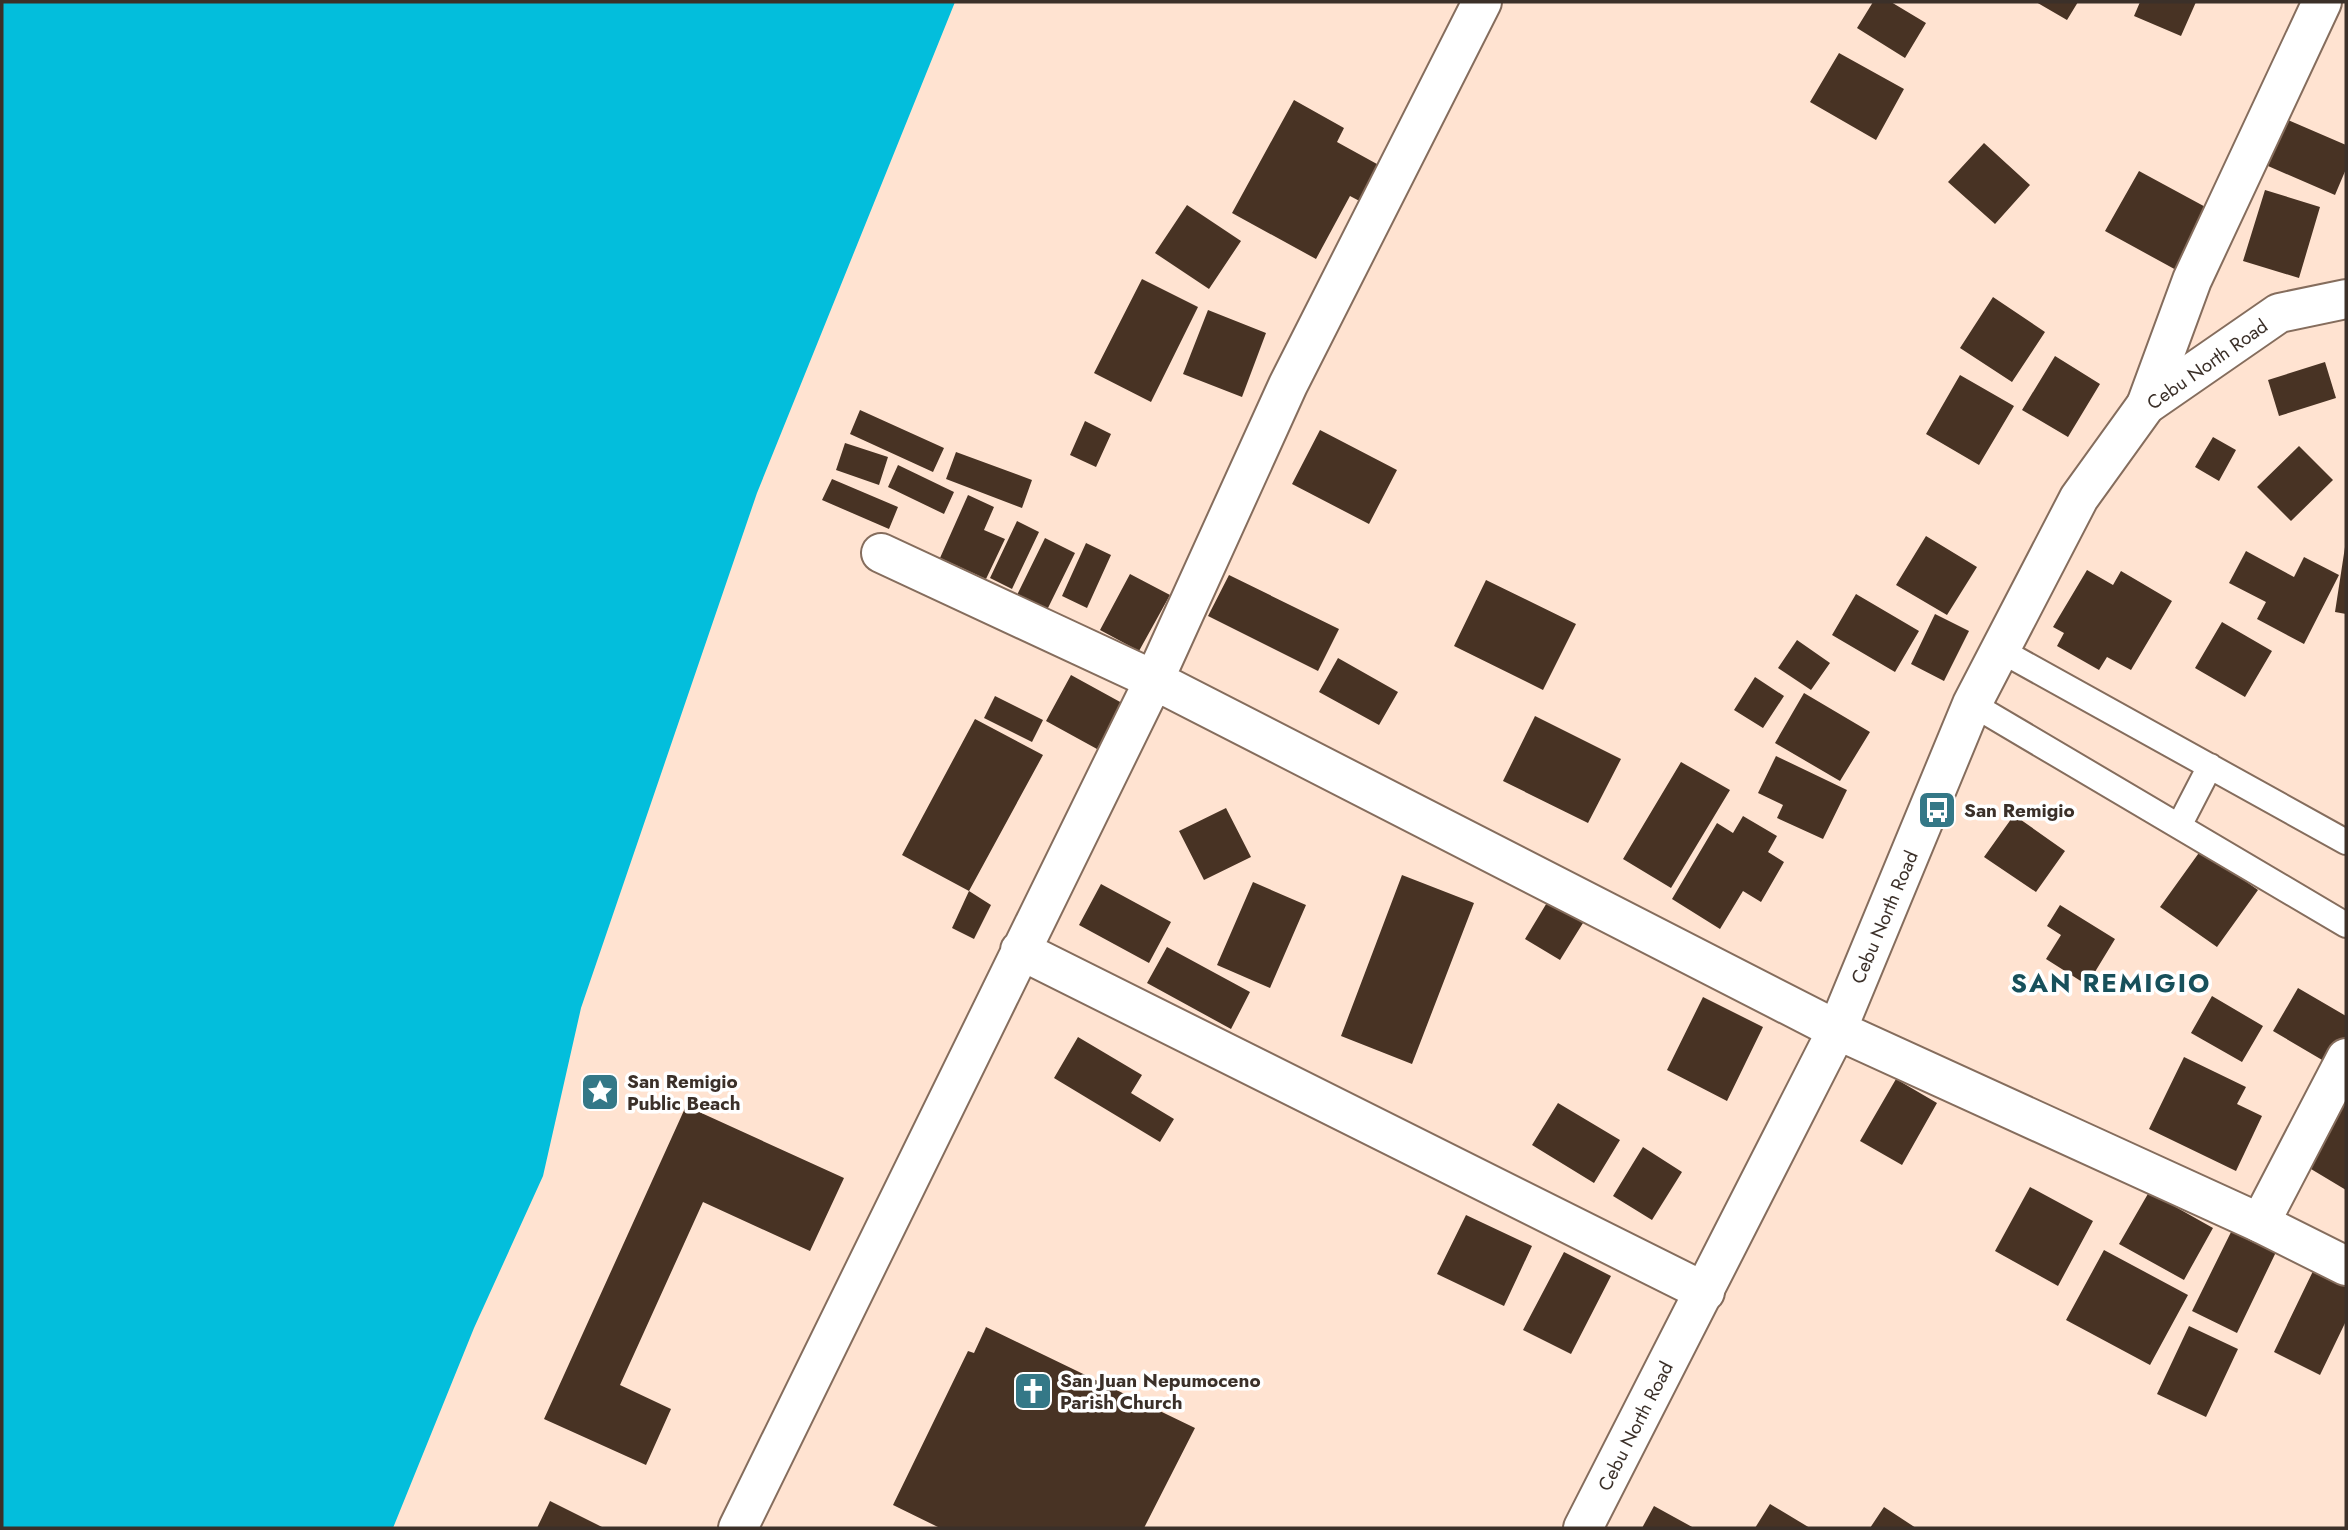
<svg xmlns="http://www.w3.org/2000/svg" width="2348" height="1530" font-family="Jost,sans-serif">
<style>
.water{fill:#03bedc}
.building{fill:#483324}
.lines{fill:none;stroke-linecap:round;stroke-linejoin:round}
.lane-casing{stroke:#856d5d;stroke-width:28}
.street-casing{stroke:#856d5d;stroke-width:42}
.secondary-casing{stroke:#856d5d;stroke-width:42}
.lane{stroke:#fff;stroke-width:24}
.street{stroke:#fff;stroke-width:38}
.secondary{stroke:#fff;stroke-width:38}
.labels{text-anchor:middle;stroke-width:7;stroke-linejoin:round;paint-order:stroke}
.street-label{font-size:19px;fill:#3b3029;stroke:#fff}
.poi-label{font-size:19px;font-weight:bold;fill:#3b3029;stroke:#fff;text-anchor:start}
.district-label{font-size:26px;font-weight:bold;letter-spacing:2px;fill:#17505b;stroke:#fff}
</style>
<rect width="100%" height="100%" fill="#ffe3d1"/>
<path class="water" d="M2,2H955L757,493L581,1008L543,1176L474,1328L393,1528H2Z"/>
<path class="building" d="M1873,2H1891L1926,23L1905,58L1857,28Z
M2036,2H2078L2067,20Z
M2140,2H2196L2181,36L2134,16Z
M1839,53L1904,89L1876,140L1810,102Z
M1294,100L1344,128L1337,142L1386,169L1367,205L1350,196L1316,259L1232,213Z
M2288,120L2346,145V169L2335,195L2268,166Z
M1984,143L2030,185L1995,224L1948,182Z
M2139,171L2211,210L2178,271L2105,231Z
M2265,190L2320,207L2299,278L2243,261Z
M1187,205L1241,241L1209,289L1155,253Z
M1142,279L1198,307L1151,402L1094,373Z
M1993,297L2045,332L2012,382L1960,348Z
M1208,310L1266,333L1242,397L1183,374Z
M2055,356L2100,384L2068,437L2022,410Z
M2325,362L2336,398L2279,416L2268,380Z
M1960,375L2014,406L1979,465L1926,434Z
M860,410L944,448L933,472L850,434Z
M1085,421L1111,434L1096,467L1070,455Z
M1320,430L1397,470L1369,524L1292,484Z
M2213,437L2236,450L2219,481L2195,467Z
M845,443L888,457L879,485L836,470Z
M2299,446L2333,480L2291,521L2257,487Z
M956,452L1032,480L1022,508L946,479Z
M898,465L954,492L944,514L888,487Z
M832,479L898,507L889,529L822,500Z
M968,495L994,507L984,530L1005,539L986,579L940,558Z
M1017,521L1039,532L1012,589L990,578Z
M1926,536L1977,567L1947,615L1896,585Z
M1045,538L1075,553L1047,610L1017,595Z
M1086,543L1111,555L1087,608L1062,596Z
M2345,547H2346V614L2335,612Z
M2246,551L2294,577L2304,557L2339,575L2304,644L2257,619L2266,602L2229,583Z
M2087,570L2113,585L2121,571L2172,601L2131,670L2107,657L2099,670L2057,646L2064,633L2053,627Z
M1130,574L1170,595L1139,651L1100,630Z
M1229,575L1339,629L1318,671L1208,616Z
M1486,580L1576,624L1543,690L1454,646Z
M1856,594L1919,631L1895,672L1832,635Z
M1935,614L1969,631L1944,681L1911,664Z
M2222,622L2272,651L2245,697L2195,668Z
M1797,640L1830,663L1811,690L1778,668Z
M1338,658L1398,692L1379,725L1319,692Z
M1071,675L1122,703L1097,749L1046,721Z
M1755,677L1784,696L1763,728L1734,710Z
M1804,693L1870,732L1840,781L1775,743Z
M995,696L1043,720L1032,742L984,718Z
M1535,716L1621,759L1588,823L1503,781Z
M975,719L1043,755L969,891L902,855Z
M1776,756L1847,790L1823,839L1777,818L1783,805L1758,793Z
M1681,762L1730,790L1671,888L1623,859Z
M1226,808L1251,857L1204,880L1179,831Z
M2014,815L2065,851L2036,892L1984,857Z
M1743,816L1777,836L1768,852L1784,862L1761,902L1743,891L1720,929L1672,899L1717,823L1733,833Z
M2201,850L2258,890L2217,947L2160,907Z
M1402,875L1474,903L1412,1064L1341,1036Z
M1253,882L1306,905L1270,988L1217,965Z
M1101,884L1171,922L1149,963L1079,925Z
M969,891L991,905L974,939L952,928Z
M1548,901L1583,923L1560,960L1525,939Z
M2060,905L2115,939L2087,985L2046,959L2061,935L2047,926Z
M1167,947L1250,992L1231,1029L1147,983Z
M2298,988L2346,1016V1035L2329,1064L2273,1031Z
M2212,996L2263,1026L2242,1062L2191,1033Z
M1703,997L1763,1027L1727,1101L1667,1070Z
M1078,1037L1142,1075L1131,1093L1174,1119L1160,1142L1054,1078Z
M2184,1057L2246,1087L2237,1104L2262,1116L2236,1171L2149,1129Z
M1896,1079L1937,1103L1902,1165L1860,1141Z
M2346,1099V1190L2306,1166Z
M1558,1103L1620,1140L1594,1183L1532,1145Z
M686,1106L844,1178L810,1251L703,1202L620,1385L671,1409L646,1465L544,1419Z
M1643,1147L1682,1172L1652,1220L1613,1196Z
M2030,1187L2093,1221L2058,1286L1995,1251Z
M2149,1192L2213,1228L2184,1280L2119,1244Z
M1466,1215L1532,1246L1504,1306L1437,1274Z
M2233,1228L2277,1250L2237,1333L2192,1311Z
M2104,1250L2188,1295L2150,1365L2066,1320Z
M1564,1252L1611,1276L1571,1354L1523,1330Z
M2315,1267L2346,1282V1321L2320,1375L2274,1352Z
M2189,1326L2238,1349L2206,1417L2157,1394Z
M986,1327L1195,1428L1144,1528H940L893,1505L968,1351L974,1353Z
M550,1501L604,1528H537Z
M1770,1504L1810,1528H1755Z
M1654,1506L1694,1528H1642Z
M1884,1507L1916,1528H1870Z"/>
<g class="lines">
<defs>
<path id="lane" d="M2000,650L2346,842
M1972,704L2346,925
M2179,826L2210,766"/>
<path id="street" d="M2146,405L2192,280L2322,2
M881,553L1154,680L1837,1030
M1020,950L1705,1292
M2260,1223L2346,1058
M738,1528L1154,680L1288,385L1482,2"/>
<path id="secondary" d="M1837,1030L2260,1223L2346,1266
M1583,1528L1837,1030L1972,704L2079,498L2146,405L2279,313L2346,299"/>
</defs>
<use href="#lane" class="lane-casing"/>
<use href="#street" class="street-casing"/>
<use href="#secondary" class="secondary-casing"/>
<use href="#lane" class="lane"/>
<use href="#street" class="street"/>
<use href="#secondary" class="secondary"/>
</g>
<defs>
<symbol id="bus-square" viewBox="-11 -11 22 22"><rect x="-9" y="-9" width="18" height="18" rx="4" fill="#347887" stroke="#fff"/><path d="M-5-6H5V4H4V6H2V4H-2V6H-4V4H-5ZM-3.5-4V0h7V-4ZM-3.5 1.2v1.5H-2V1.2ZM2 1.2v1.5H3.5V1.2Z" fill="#fff"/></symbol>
<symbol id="sight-square" viewBox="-11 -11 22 22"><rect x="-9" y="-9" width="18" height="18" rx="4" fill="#347887" stroke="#fff"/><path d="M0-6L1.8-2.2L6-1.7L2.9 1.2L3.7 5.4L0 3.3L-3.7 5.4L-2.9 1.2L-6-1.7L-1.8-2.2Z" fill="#fff"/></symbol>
<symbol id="church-square" viewBox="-11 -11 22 22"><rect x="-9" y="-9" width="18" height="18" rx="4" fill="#347887" stroke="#fff"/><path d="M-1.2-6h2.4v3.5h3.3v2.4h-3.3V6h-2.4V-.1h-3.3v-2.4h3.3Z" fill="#fff"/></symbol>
</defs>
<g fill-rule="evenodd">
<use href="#bus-square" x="1915" y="788" width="44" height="44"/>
<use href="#sight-square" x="578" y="1070" width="44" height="44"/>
<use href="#church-square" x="1011" y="1369" width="44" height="44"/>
</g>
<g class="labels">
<g class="street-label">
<text transform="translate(2207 364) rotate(-35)" y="7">Cebu North Road</text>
<text transform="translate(1884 917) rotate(-67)" y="7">Cebu North Road</text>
<text transform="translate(1635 1426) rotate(-63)" y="7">Cebu North Road</text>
</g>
<g class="poi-label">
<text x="1964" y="817">San Remigio</text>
<text x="627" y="1088">San Remigio<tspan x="627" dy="22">Public Beach</tspan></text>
<text x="1060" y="1387">San Juan Nepumoceno<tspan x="1060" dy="22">Parish Church</tspan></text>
</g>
<g class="district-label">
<text x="2111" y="992">SAN REMIGIO</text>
</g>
</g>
<rect width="2348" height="1530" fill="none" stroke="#3b3029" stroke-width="7"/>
</svg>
